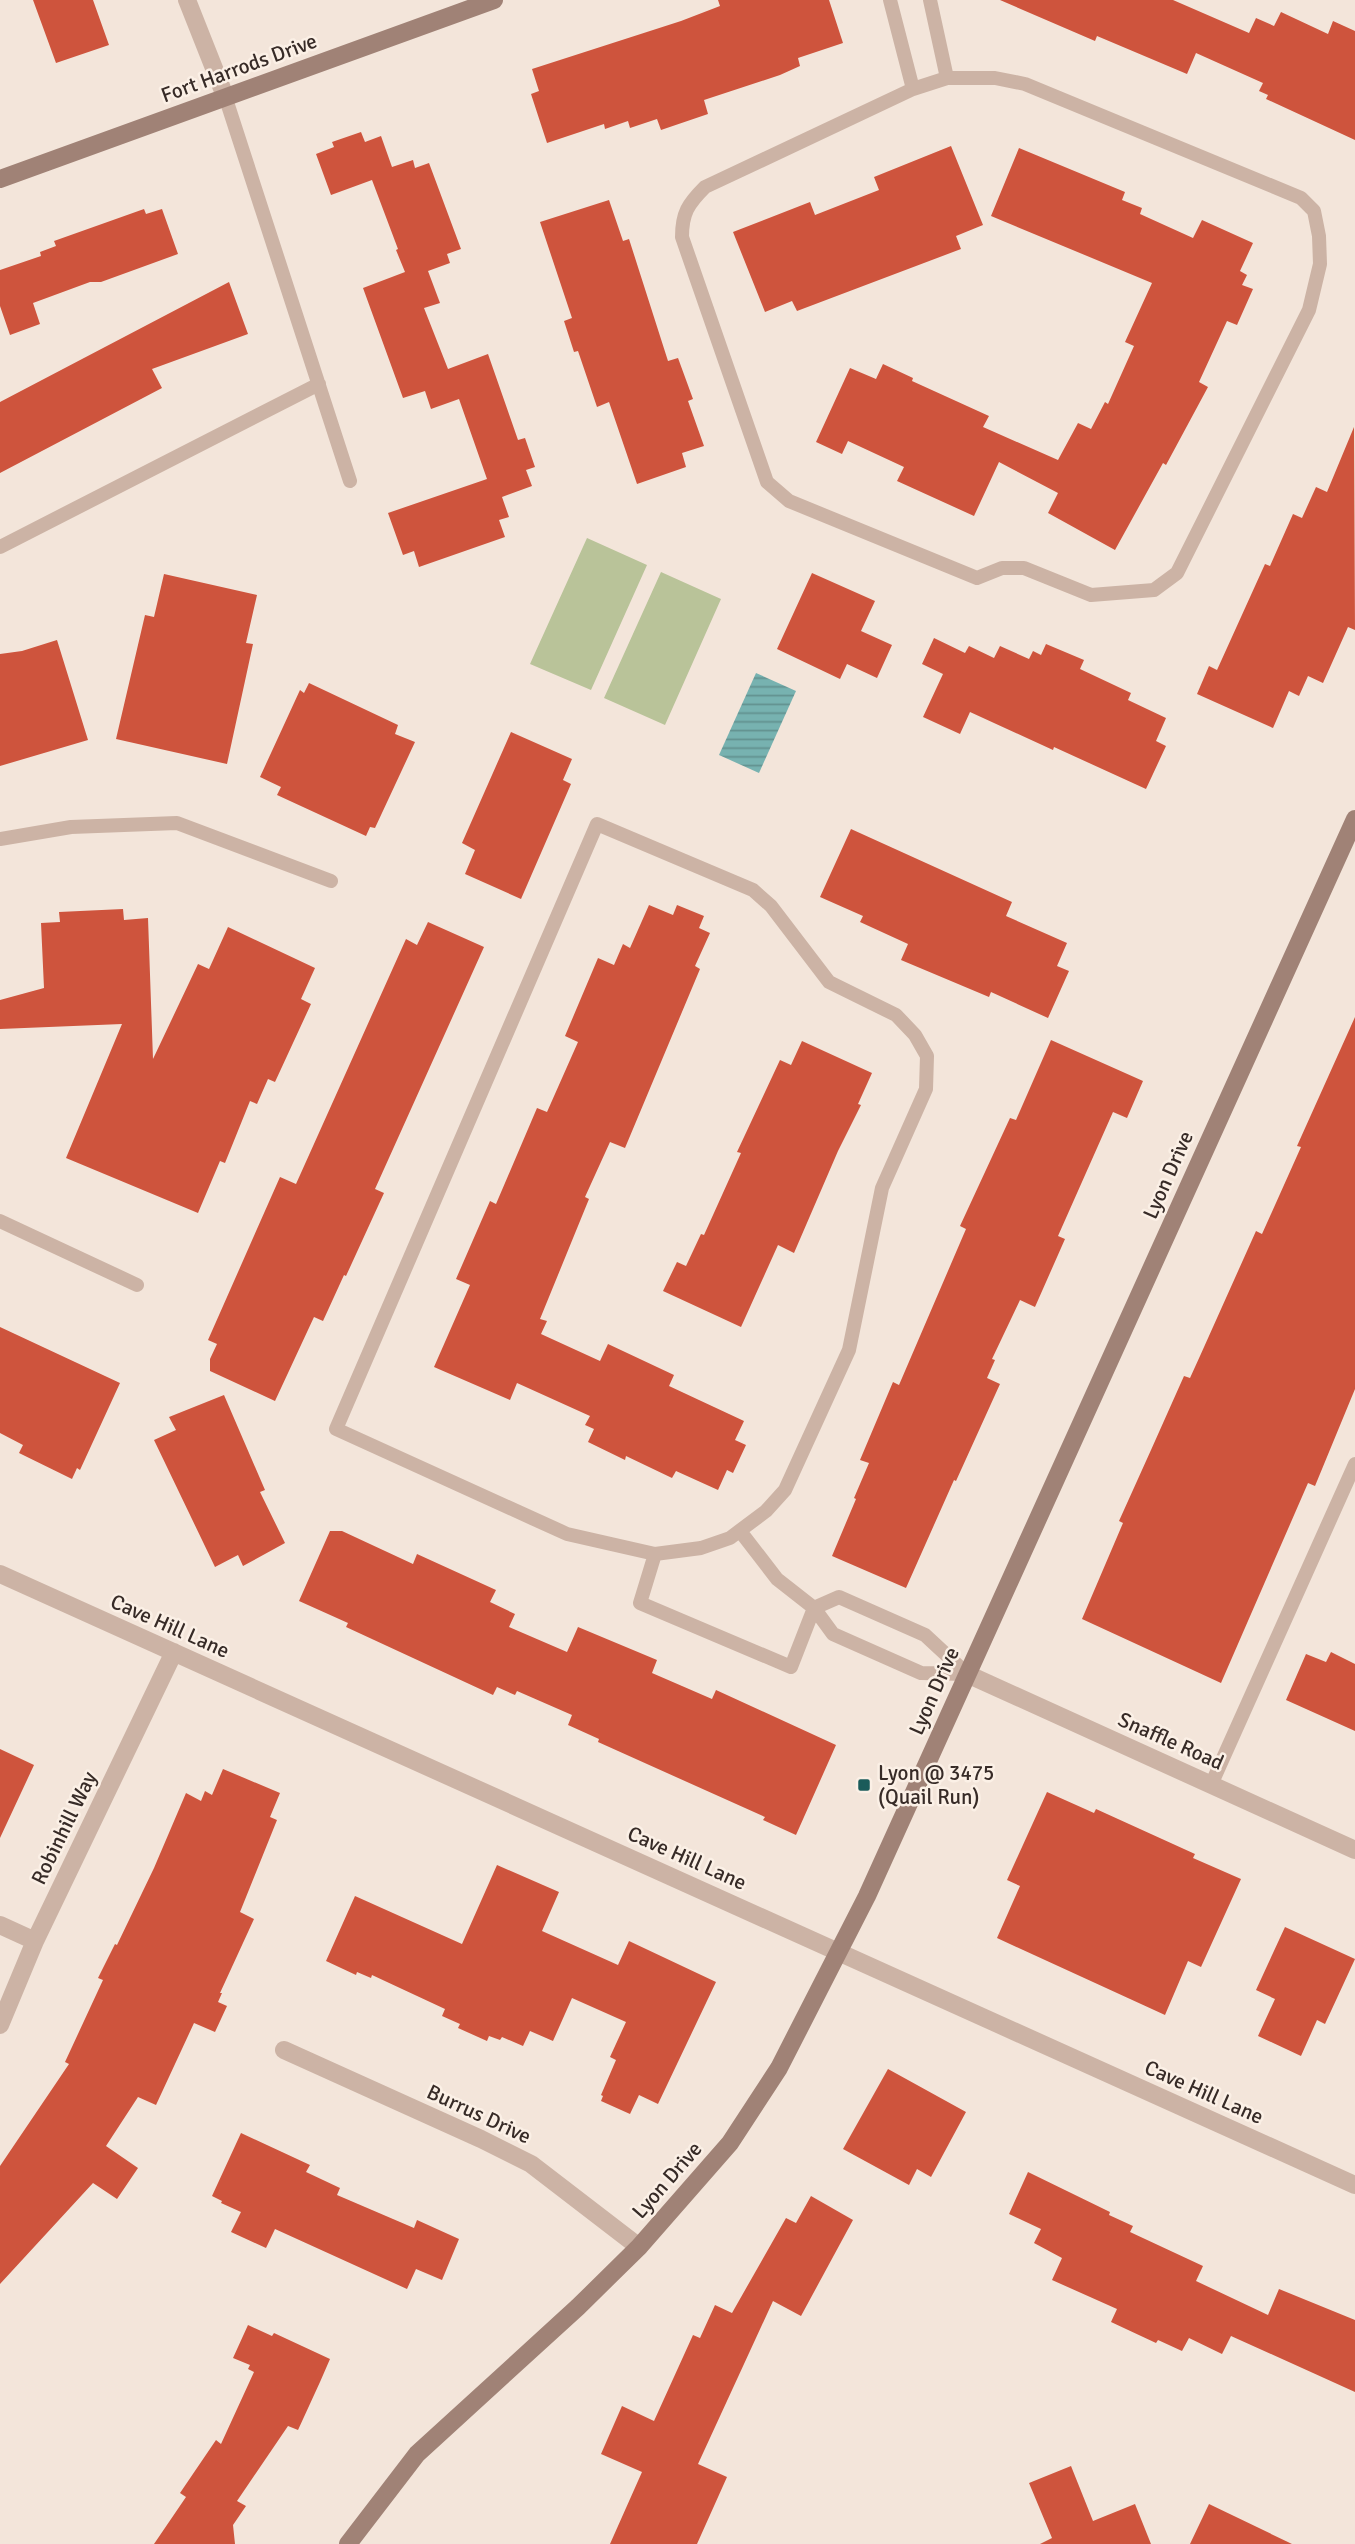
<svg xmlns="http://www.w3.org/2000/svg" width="1355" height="2544" font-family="Signika,sans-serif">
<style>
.pitch{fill:#b9c399}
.water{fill:url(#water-rules)}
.building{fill:#ce543d}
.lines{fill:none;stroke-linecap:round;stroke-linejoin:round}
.lane{stroke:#ccb3a5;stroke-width:14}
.street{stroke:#ccb3a5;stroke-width:18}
.secondary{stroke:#a08276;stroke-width:18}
.poi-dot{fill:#1a5b5a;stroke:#fbf0e6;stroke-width:2.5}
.labels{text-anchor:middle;stroke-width:5;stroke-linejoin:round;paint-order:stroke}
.street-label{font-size:21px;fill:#372b27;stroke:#fbf0e6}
.poi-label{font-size:21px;fill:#372b27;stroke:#fbf0e6;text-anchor:start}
</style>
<defs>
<pattern id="water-rules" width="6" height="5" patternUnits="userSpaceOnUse" patternTransform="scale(1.75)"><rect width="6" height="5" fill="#77b2b0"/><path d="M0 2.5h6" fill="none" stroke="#62918f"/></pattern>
</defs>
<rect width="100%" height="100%" fill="#f3e5da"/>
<path class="pitch" d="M587,538L647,565L591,690L530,664Z
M661,572L721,599L665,725L604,698Z"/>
<path class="water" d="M756,673L796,691L759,773L719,755Z"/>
<path class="building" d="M33,0H93L109,45L56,63Z
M718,0H829L843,43L798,58L800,66L780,75L704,100L708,114L661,130L657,119L630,128L628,121L605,129L604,124L547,143L531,94L539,91L532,69L681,21L720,6Z
M1000,0H1173L1249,33L1256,18L1274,26L1281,12L1328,34L1333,21L1355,31V140L1266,99L1268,95L1259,91L1263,83L1196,53L1187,74L1097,36L1095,41Z
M361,132L365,142L381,136L392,167L413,160L415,168L429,163L461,249L447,254L450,263L428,271L440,303L424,308L448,369L488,354L518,440L525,438L535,467L526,470L532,486L502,497L509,517L499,520L505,537L419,567L414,551L403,555L388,513L487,479L459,399L431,409L425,391L403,398L363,288L405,272L396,250L398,249L372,180L331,195L316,154L334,147L332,142Z
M951,146L983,225L956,236L961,249L797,311L792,301L765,312L733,232L810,202L815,215L879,190L874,177Z
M1019,148L1125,192L1122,200L1142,208L1140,214L1193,238L1202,220L1253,243L1240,271L1247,275L1242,285L1253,289L1237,325L1227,321L1199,382L1208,387L1166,465L1163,463L1115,550L1048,513L1058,493L999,462L974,516L897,481L904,467L848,441L842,454L816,442L850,368L876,379L883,364L913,378L912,381L989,416L983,427L1058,460L1078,423L1091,429L1105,402L1108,404L1134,346L1125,342L1152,283L991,216Z
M609,200L623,241L629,239L668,361L678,358L693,399L688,401L704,446L682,453L686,467L637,484L609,402L597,407L578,351L574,352L564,321L572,318L540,222Z
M144,209L146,214L162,209L178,254L101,282H90L33,303L40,324L10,335L0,306V270L41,256L40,252L56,246L54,241Z
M229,282L248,334L152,369L162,388L0,473V402Z
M1354,427L1355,630L1348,627L1323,683L1308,676L1299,696L1289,691L1273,728L1197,694L1209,666L1217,670L1265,564L1270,566L1293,514L1302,518L1316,487L1327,492Z
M812,573L875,601L861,631L892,645L877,678L847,664L840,679L777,649Z
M164,574L257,595L246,643L253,644L227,764L116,739L145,615L154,617Z
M934,638L965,653L969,646L994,658L1000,646L1029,659L1033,651L1041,655L1046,644L1084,660L1080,669L1131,693L1128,700L1166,718L1156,741L1166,746L1146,789L1054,747L1053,750L970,712L960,734L923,717L943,674L922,664Z
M57,640L88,740L0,766V654L22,651Z
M309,683L398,725L395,734L415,742L375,828L370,827L366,836L277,795L281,787L260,777L300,690L304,693Z
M511,732L572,759L563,780L571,784L521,899L465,874L475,850L462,843Z
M851,829L1012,902L1006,916L1067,943L1057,966L1069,971L1048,1018L991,992L989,997L901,960L908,944L860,922L863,916L820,897Z
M649,905L673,915L677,905L704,916L699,928L710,933L695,966L700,969L625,1148L610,1142L585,1197L589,1199L540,1319L547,1321L541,1334L600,1361L608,1344L674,1375L669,1386L744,1421L735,1440L746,1445L733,1473L727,1470L718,1490L676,1471L672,1478L626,1456L625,1460L588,1442L594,1429L585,1425L590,1416L517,1383L510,1400L434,1367L470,1285L456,1279L490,1201L496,1204L537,1108L547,1112L578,1042L565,1036L598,958L614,965L623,944L630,948Z
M123,909L124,920L148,918L153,1059L198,964L209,969L228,927L315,968L301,999L311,1004L275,1082L268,1079L257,1104L250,1101L225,1163L220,1161L198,1213L66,1158L122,1024L0,1029V1000L44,988L41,923L60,922L59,912Z
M428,922L484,947L375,1189L384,1193L346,1276L344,1275L323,1321L314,1317L275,1401L210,1371V1359L217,1344L208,1340L280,1177L296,1184L406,939L417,945Z
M1355,1017V1389L1315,1486L1308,1483L1221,1683L1082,1619L1123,1523L1119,1521L1151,1450L1184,1376L1190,1378L1200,1356L1256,1231L1262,1234L1301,1147L1297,1146Z
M1051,1040L1143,1081L1127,1118L1113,1112L1058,1236L1065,1239L1035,1307L1020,1300L992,1359L995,1360L987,1378L1000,1384L956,1481L954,1480L906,1588L832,1556L856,1499L854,1498L869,1463L860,1460L893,1382L899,1385L966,1229L960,1226L1010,1118L1016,1120Z
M802,1041L872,1073L858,1104L861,1105L838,1151L794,1253L778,1245L741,1327L663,1291L677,1262L686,1266L701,1234L704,1235L741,1153L737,1152L780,1060L791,1065Z
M0,1327L120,1383L80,1470L77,1468L72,1479L19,1453L23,1445L0,1433Z
M224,1395L265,1490L260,1492L285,1543L243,1566L238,1555L215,1567L154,1440L176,1430L169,1417Z
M330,1531H342L413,1564L417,1554L496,1590L490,1602L515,1614L509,1627L567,1652L578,1627L657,1660L652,1673L712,1699L716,1690L836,1745L796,1835L763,1820L765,1817L598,1742L599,1739L568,1725L572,1715L517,1691L515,1695L497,1687L493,1695L346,1627L348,1623L299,1601Z
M1331,1652L1355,1664V1731L1286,1700L1306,1654L1326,1662Z
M0,1749L34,1765L0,1838Z
M223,1769L280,1793L270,1817L277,1820L240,1912L254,1919L220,1993H222L218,2002L227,2006L215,2032L194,2023L156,2105L138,2097L106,2146L138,2168L117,2199L93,2183L0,2284V2166L69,2064L65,2062L103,1980L98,1978L115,1944L117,1945L154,1868L186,1793L201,1801L205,1791L212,1795Z
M1047,1792L1094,1813L1096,1809L1195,1854L1193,1858L1241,1879L1201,1967L1188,1961L1165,2015L997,1938L1020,1886L1007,1880Z
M497,1865L559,1892L542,1931L618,1965L629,1941L716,1982L658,2104L639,2095L630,2114L601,2101L603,2096L601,2095L616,2060L610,2057L626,2022L572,1998L553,2041L530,2031L523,2046L502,2037L500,2040L489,2036L487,2041L458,2028L460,2024L442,2016L445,2009L372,1975L371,1978L357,1972L356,1975L326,1961L355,1896L462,1944Z
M1285,1927L1355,1959L1325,2024L1317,2020L1301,2056L1258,2036L1275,1999L1256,1990Z
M888,2069L966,2112L931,2177L917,2169L909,2185L843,2149Z
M241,2133L310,2165L306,2172L340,2188L337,2195L414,2228L417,2220L459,2239L442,2280L416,2269L407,2289L275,2229L266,2248L231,2232L241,2212L221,2203L222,2201L212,2196Z
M1028,2172L1110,2212L1109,2215L1133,2226L1130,2232L1203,2266L1196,2281L1268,2315L1279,2289L1355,2320V2392L1231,2336L1222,2354L1189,2338L1182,2351L1158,2340L1156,2343L1111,2322L1117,2309L1052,2280L1062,2258L1034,2243L1041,2229L1009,2214Z
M811,2196L853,2220L801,2316L773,2301L698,2464L727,2477L697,2544H610L642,2472L601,2454L622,2406L654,2421L693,2335L700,2338L715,2305L732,2313L786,2218L796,2223Z
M248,2325L272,2336L274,2333L330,2359L320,2382L298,2430L288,2426L237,2501L246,2506L233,2525L235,2544H154L186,2497L180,2493L216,2440L221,2444L254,2372L248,2369L250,2365L233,2358Z
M1071,2466L1093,2521L1135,2504L1151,2544H1040L1052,2538L1029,2483Z
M1209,2504L1292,2544H1190Z"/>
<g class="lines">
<path class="lane" d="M890,0L913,89
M930,0L947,78
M947,78H995L1025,84L1301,198L1314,211L1319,236L1320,264L1309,310L1177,573L1154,590L1091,595L1024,568H1002L977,578L789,501L767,482L682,237C682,213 688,204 705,187L913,89Z
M225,96L350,481
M0,547L319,384
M597,824L753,890L771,906L829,982L896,1015L915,1035L927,1056L926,1089L882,1188L849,1350L785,1490L766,1511L730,1538L701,1548L655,1554L567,1534L336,1429Z
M0,839L71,827L177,823L331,881
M0,1221L137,1285
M740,1531L777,1579L814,1608L833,1634L921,1673L967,1674
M655,1554L640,1603L791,1667L814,1608L839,1597L925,1635L967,1674
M1211,1785L1355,1464"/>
<path class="street" d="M187,0L225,96
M0,1574L1355,2185
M967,1674L1355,1850
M0,1925L35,1941
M0,2025L35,1941L174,1652
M284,2050L481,2139L531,2164L639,2247"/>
<path class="secondary" d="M0,179L494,0
M348,2544L417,2454L578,2307L639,2247L730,2143L779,2068L867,1896L1355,819"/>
</g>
<rect class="poi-dot" x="857" y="1778" width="14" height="14" rx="3.5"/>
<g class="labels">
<g class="street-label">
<text transform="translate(239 68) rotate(-20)" y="7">Fort Harrods Drive</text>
<text transform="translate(1168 1175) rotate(-66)" y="7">Lyon Drive</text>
<text transform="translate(170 1626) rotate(24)" y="7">Cave Hill Lane</text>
<text transform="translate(934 1691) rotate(-66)" y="7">Lyon Drive</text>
<text transform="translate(1171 1741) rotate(24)" y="7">Snaffle Road</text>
<text transform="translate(64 1828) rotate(-64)" y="7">Robinhill Way</text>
<text transform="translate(687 1858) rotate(24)" y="7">Cave Hill Lane</text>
<text transform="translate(1204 2092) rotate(24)" y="7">Cave Hill Lane</text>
<text transform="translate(479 2114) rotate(25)" y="7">Burrus Drive</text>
<text transform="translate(667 2180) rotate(-49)" y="7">Lyon Drive</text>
</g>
<g class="poi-label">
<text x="878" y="1780">Lyon @ 3475<tspan x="878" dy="24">(Quail Run)</tspan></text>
</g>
</g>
</svg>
